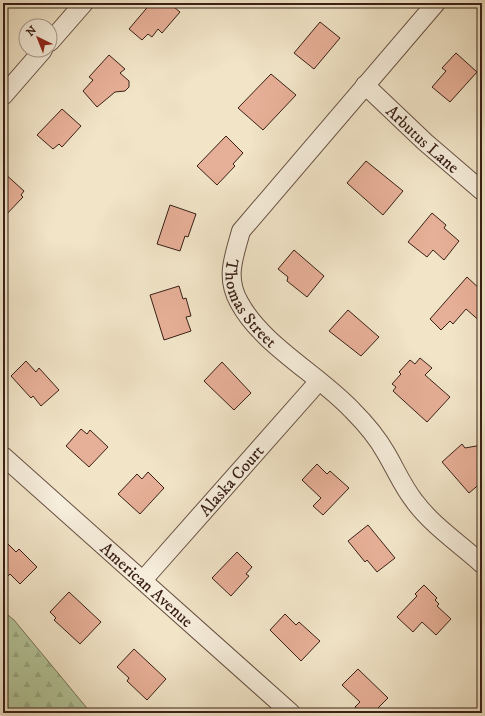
<svg xmlns="http://www.w3.org/2000/svg" width="485" height="716" font-family="'IM FELL DW Pica',serif">
<style>
.forest{fill:url(#forest-firs);stroke:#767258}
.building{fill:#e6af97;stroke:#392017}
.lines{fill:none;stroke-linecap:round;stroke-linejoin:round}
.minor-casing{stroke:#675143;stroke-width:20}
.minor{stroke:#f6eddb;stroke-width:18}
.labels{text-anchor:middle;stroke-width:3;stroke-linejoin:round;paint-order:stroke}
.street-label{font-size:17px;fill:#392017;stroke:#f6eddb}
</style>
<defs>
<pattern id="forest-firs" width="22" height="20" patternUnits="userSpaceOnUse"><rect width="22" height="20" fill="#b3c59a"/><path d="M5 1l3.5 6h-7zM16 11l3.5 6h-7z" fill="#9ba984"/></pattern>
</defs>
<rect width="100%" height="100%" fill="#f1e4c7"/>
<filter id="stains"><feTurbulence type="fractalNoise" baseFrequency=".005" numOctaves="4"/><feColorMatrix values="0 0 0 0 .2 0 0 0 0 .09 0 0 0 0 .02 0 0 0 .5 -.17"/></filter>
<radialGradient id="worn" r=".72"><stop offset=".6" stop-color="#630" stop-opacity="0"/><stop offset="1" stop-color="#630" stop-opacity=".3"/></radialGradient>
<path class="forest" d="M3,611L14,620L91,713H3Z"/>
<path class="building" d="M151,3H169L180,12L162,33L158,29L152,37L148,34L142,40L129,29Z
M320,22L340,38L314,69L294,53Z
M456,53L477,72L450,102L432,87L446,71L442,68Z
M109,55L125,69L120,73L129,81V87L125,91L115,92L97,107L83,91L93,80L89,77Z
M271,74L296,95L263,130L238,108Z
M62,109L81,126L62,147L59,144L53,149L37,135Z
M226,136L243,153L233,164L235,166L217,185L197,166Z
M366,161L403,191L383,215L347,183Z
M3,172L24,191L21,195L23,197L3,218Z
M170,205L196,214L188,237L185,236L180,251L157,244Z
M432,213L446,225L444,228L459,241L444,260L433,250L427,257L408,242Z
M294,250L324,276L307,297L287,281L288,277L278,269Z
M467,277L482,291V323L466,309L453,324L450,321L441,330L430,319Z
M179,286L183,299L186,298L191,316L186,317L191,331L164,340L150,295Z
M348,310L379,337L361,356L329,331Z
M420,358L432,368L425,375L450,397L427,422L393,391L396,387L392,384L401,374L399,372L410,360L415,364Z
M26,361L36,372L39,368L59,390L41,406L33,396L31,398L11,376Z
M222,362L251,393L234,410L204,381Z
M81,429L87,434L90,430L108,447L89,467L66,446Z
M462,444L465,448L482,445V482L469,493L442,462Z
M317,464L327,474L330,471L349,488L323,515L313,506L321,498L302,480Z
M148,472L164,488L140,514L118,494L137,474L142,479Z
M368,525L395,558L377,572L367,560L365,562L348,541Z
M3,539L16,552L19,549L37,567L20,584L10,574L3,581Z
M237,552L252,567L246,574L249,576L231,596L212,578Z
M424,585L437,598L435,600L439,604L437,606L451,619L436,635L422,622L413,632L397,617L417,596L415,594Z
M69,592L101,622L80,644L54,620L56,618L50,612Z
M285,614L296,625L299,622L320,641L301,661L270,630Z
M134,649L166,679L147,700L127,681L129,678L117,667Z
M358,669L388,698L373,713H362L355,707L360,702L342,685Z"/>
<g class="lines">
<defs>
<g id="minor">
<path id="s1" d="M436,3L241,231C234,257 225,277 239,302C262,345 318,374 352,410C365,423 377,437 386,453C396,470 403,487 415,502C433,526 460,544 482,564"/>
<path d="M50,42L84,3"/>
<path id="s2" d="M365,85L425,142L482,191"/>
<path d="M3,96L43,50"/>
<path id="s3" d="M3,456L291,713"/>
<path id="s4" d="M143,580L319,381"/>
</g>
</defs>
<use href="#minor" class="minor-casing"/>
<use href="#minor" class="minor"/>
</g>
<g class="labels">
<g class="street-label">
<text dy="6" stroke="none"><textPath href="#s2" startOffset="79">Arbutus Lane</textPath></text>
<text dy="6" stroke="none"><textPath href="#s1" startOffset="379">Thomas Street</textPath></text>
<text dy="6" stroke="none"><textPath href="#s4" startOffset="133">Alaska Court</textPath></text>
<text dy="6" stroke="none"><textPath href="#s3" startOffset="193">American Avenue</textPath></text>
</g>
</g>
<rect width="485" height="716" fill="none" stroke="#f1e4c7" stroke-width="16"/>
<rect x="4" y="4" width="477" height="708" fill="none" stroke="#392017" stroke-width="2"/>
<rect x="8" y="8" width="469" height="700" fill="none" stroke="#392017"/>
<g transform="translate(38 38) rotate(317)"><circle r="19" fill="#f6eddb" stroke="#aa9b8d"/>
<path d="M0-3L7 15L0 10L-7 15Z" fill="#8f2418"/>
<text y="-6" font-size="11" font-weight="bold" text-anchor="middle" fill="#392017">N</text>
</g>
<rect width="100%" height="100%" filter="url(#stains)"/>
<rect width="100%" height="100%" fill="url(#worn)"/>
</svg>
